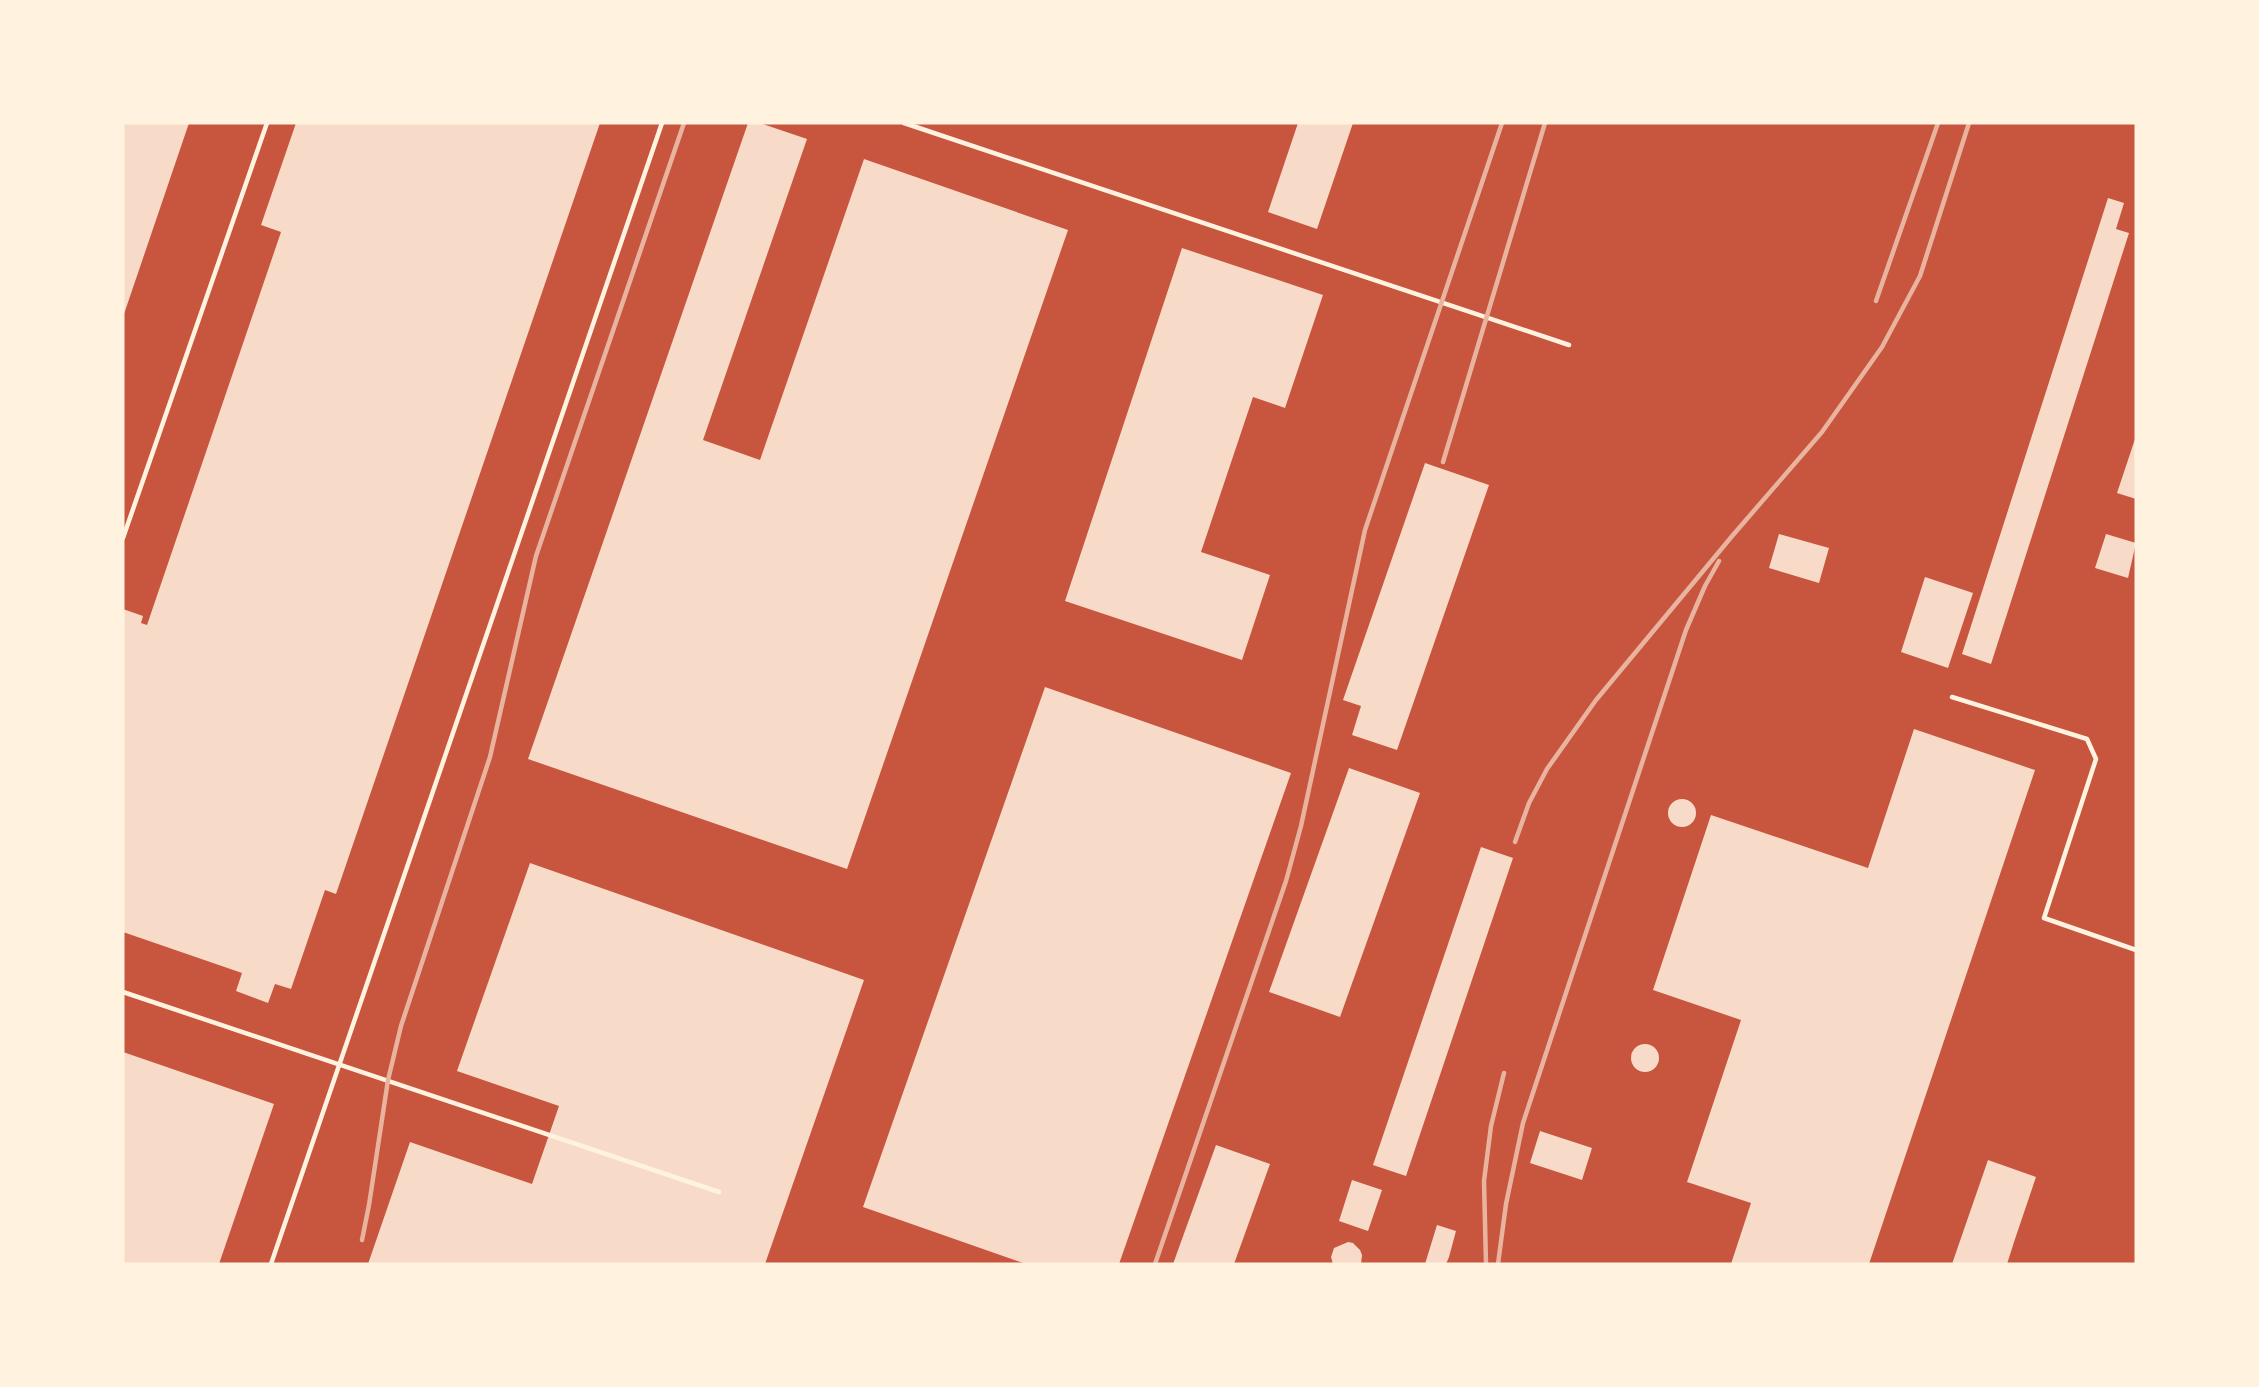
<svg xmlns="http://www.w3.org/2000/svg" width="2259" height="1387" font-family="Overpass,sans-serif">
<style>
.building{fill:#f7dbc8}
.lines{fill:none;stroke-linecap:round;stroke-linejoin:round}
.service{stroke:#fff3e0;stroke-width:4.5}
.rail{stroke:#e9b49f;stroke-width:4.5}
</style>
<rect width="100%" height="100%" fill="#c8553d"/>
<path class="building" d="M123,123H189L123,317Z
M296,123H600L336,894L325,890L291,989L275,984L268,1003L236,991L242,973L123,932V609L143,616L141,623L147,625L281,232L261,225Z
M748,123H760L807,139L703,440L760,460L864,159L1068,230L847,869L528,759Z
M1298,123H1353L1317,229L1268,212Z
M2108,198L2124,203L2116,229L2129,233L1991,664L1962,654Z
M1182,248L1323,295L1285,408L1253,397L1201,552L1270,575L1242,660L1065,601Z
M2136,436V499L2117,493Z
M1425,463L1489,485L1397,750L1352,735L1361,706L1343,700Z
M1779,534L1829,548L1819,583L1769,568Z
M2106,534L2136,543L2128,578L2095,568Z
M1925,577L1973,593L1948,668L1901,652Z
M1045,687L1291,773L1119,1264H1026L863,1207Z
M1914,729L2035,770L1869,1264H1731L1751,1203L1687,1182L1741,1020L1653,990L1711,815L1868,868Z
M1349,768L1420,793L1340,1017L1269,992Z
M1668 813a14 14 0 1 1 28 0a14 14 0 1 1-28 0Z
M1481,847L1513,858L1406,1176L1373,1165Z
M530,863L864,980L765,1264H368L410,1142L532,1184L559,1106L457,1071Z
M1631 1058a14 14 0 1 1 28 0a14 14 0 1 1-28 0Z
M123,1052L274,1104L219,1264H123Z
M1540,1131L1592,1148L1582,1180L1530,1163Z
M1216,1145L1270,1164L1234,1264H1173Z
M1988,1160L2036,1177L2015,1239L2007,1264H1952Z
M1352,1180L1382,1190L1368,1231L1339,1221Z
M1437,1225L1456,1231L1449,1257L1446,1264H1425Z
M1348,1242L1353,1243L1360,1250L1362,1255L1361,1264H1333L1331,1257L1334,1248Z"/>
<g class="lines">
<path class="service" d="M904,123L1569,345
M123,538L267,123
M1952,697L2087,739L2096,759L2044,918L2136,950
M123,992L719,1192
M271,1264L662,123"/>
<path class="rail" d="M1876,301L1938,123
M1443,462L1545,123
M1515,842L1529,803L1547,769L1596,700L1733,535L1822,432L1882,347L1920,276L1969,123
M362,1240L369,1205L388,1080L401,1026L490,757L536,556L684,123
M1155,1264L1286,881L1301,826L1365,530L1502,123
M1486,1264L1484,1181L1491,1126L1504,1073
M1498,1264L1506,1204L1523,1123L1686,630L1705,586L1719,561"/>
</g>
<rect width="2259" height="1387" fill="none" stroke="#fff3e0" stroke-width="249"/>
</svg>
